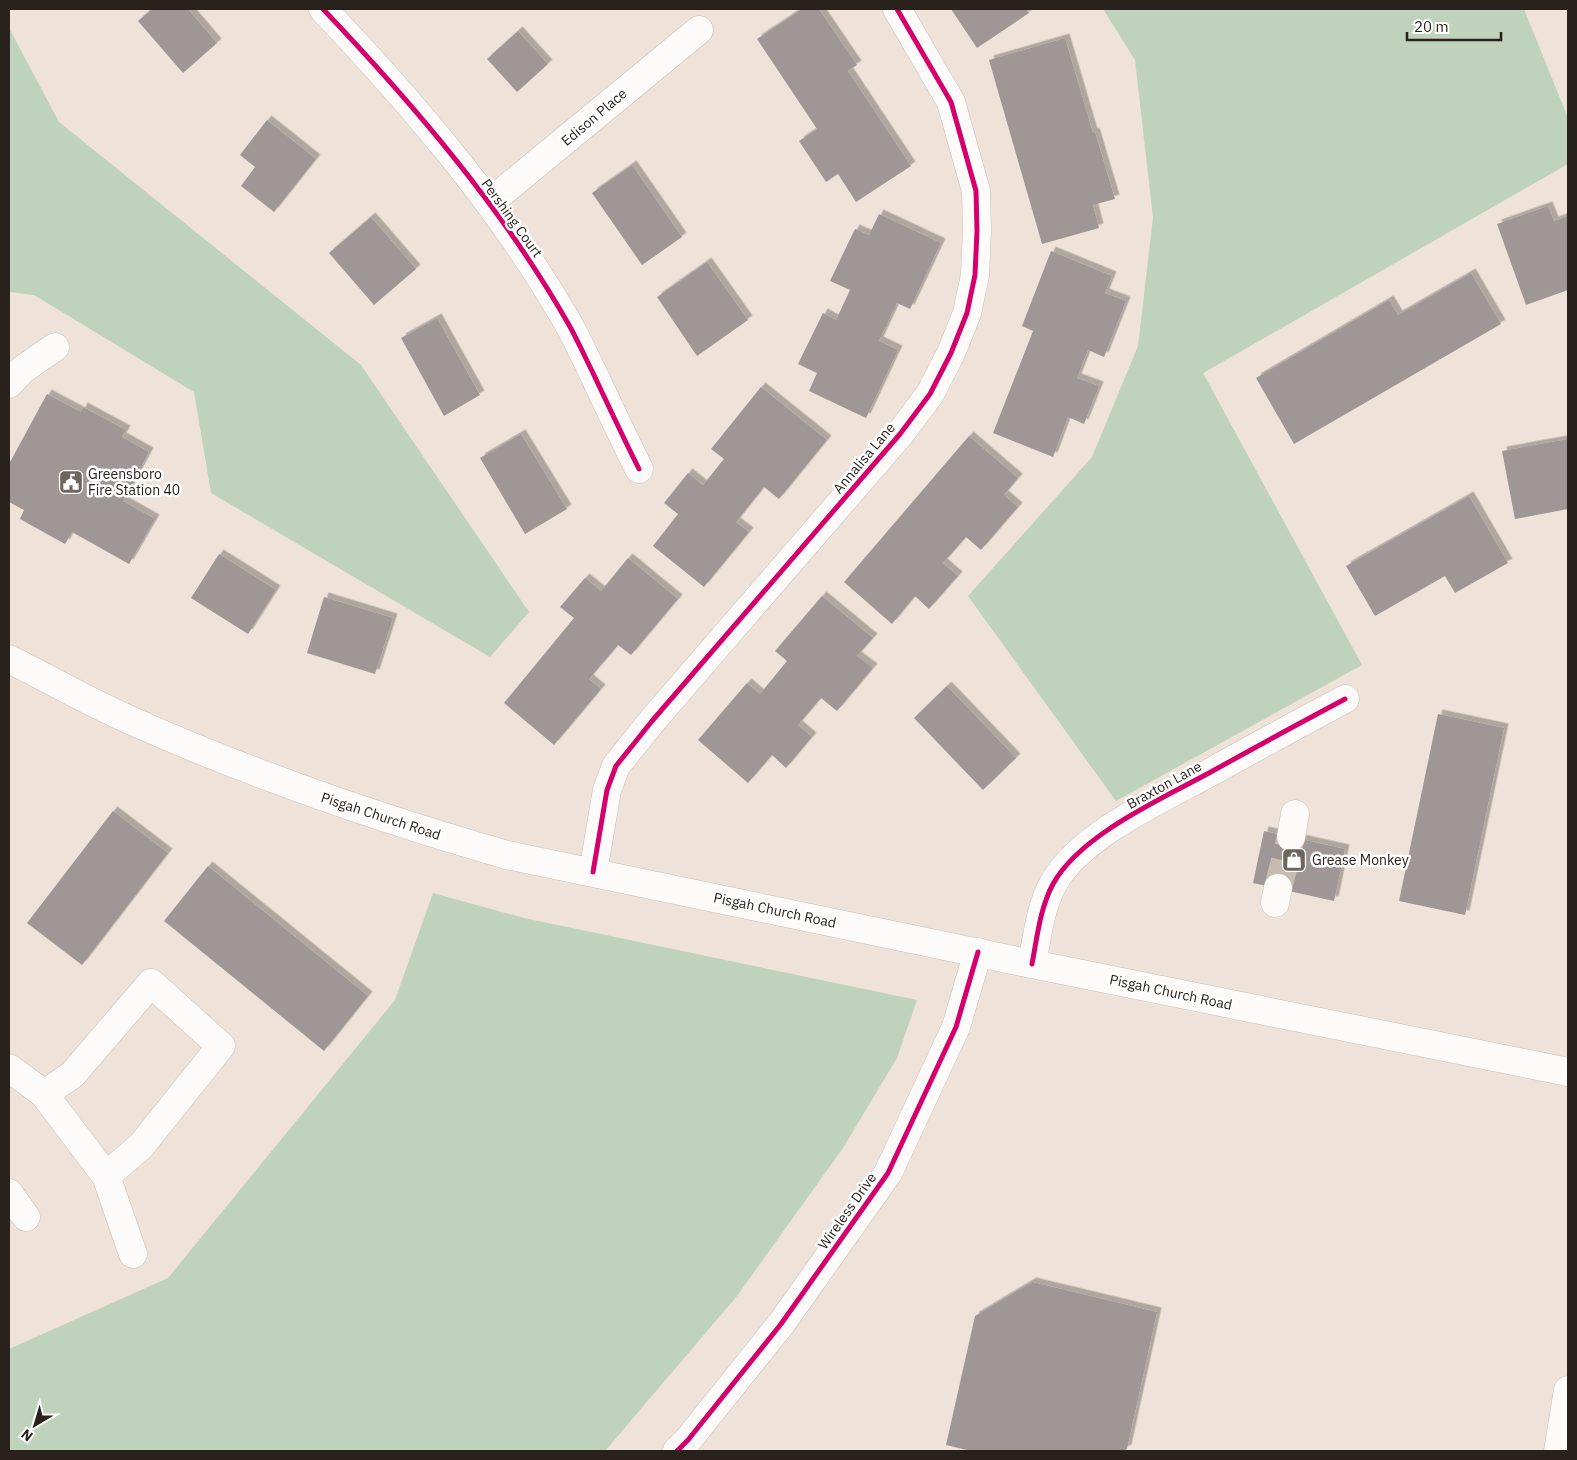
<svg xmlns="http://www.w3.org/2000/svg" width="1577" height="1460" font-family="'IBM Plex Sans',sans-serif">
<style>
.green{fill:#bfd2bb}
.building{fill:#9e9796;filter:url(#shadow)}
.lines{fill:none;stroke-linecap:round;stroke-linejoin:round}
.minor-tunnel{stroke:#c7bbb2;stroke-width:28;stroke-dasharray:28 14;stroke-linecap:butt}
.minor-casing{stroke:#cac0b9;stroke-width:29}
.major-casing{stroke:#cac0b9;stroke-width:29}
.minor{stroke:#fdfbf9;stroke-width:28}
.major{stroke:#fdfbf9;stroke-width:28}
.cycleway-casing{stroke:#fff;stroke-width:8}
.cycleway{stroke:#d6006c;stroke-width:5}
.labels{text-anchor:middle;stroke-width:5;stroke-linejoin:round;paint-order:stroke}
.street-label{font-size:14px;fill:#29211b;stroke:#fff}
.poi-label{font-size:14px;fill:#29211b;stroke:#fff;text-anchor:start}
</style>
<defs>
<filter id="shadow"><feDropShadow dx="4.5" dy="-4.5" stdDeviation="0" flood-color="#0004"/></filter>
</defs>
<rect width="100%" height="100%" fill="#efe2d8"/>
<path class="green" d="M1103,9H1524L1568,118V164L1203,373L1362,665L1116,801L968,596L1092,457L1138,346L1153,218L1135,60Z
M9,28L59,122L361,365L529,612L490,657L211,493L194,392L34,295L9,292Z
M433,893L524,918L917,1000L897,1058L843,1148L737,1296L605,1451H9V1349L168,1278L395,1000Z"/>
<path class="building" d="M152,9H188L217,43L183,73L138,21Z
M802,9H819L857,65L848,71L911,166L856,202L838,174L826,182L799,141L817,129L757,39Z
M951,9H1026L1029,13L977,48Z
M518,31L548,64L517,92L487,59Z
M1065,38L1093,133L1095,132L1115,199L1093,205L1099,228L1042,244L989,60Z
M267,120L316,159L274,212L241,186L255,167L240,155Z
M632,165L682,237L642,265L592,193Z
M1548,206L1554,221L1568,216V290L1526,305L1497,224Z
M879,214L941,243L910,309L897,303L879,341L898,350L866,418L809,391L817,373L798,364L823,313L836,320L850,290L830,281L855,229L869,235Z
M371,217L416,269L374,305L329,253Z
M1051,251L1112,276L1105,293L1126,301L1104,357L1088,350L1077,378L1099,386L1084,424L1068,417L1053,457L993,433L1033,331L1022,326Z
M707,262L748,320L697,356L657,297Z
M1471,273L1501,324L1294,444L1256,378L1389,300L1398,315Z
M437,318L480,395L444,416L401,338Z
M761,387L827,440L779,499L764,487L736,522L749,532L704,587L653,546L678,514L664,503L688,473L703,485L724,459L711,449Z
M47,394L81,412L83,407L126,430L122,437L149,452L123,501L155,519L129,564L72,532L65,544L20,519L24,510L9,502V464Z
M521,434L567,509L525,534L480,458Z
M969,436L1018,478L1004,495L1018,507L981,550L966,537L943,563L958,576L929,609L915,596L892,624L844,582Z
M1568,439V509L1515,519L1502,451Z
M1469,496L1508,563L1455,593L1445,576L1375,616L1346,566Z
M219,554L276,590L248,634L191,598Z
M628,558L678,599L631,655L618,645L589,679L601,689L554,745L504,703L574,618L560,607L585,578L601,591Z
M822,596L873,638L857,656L873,668L837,711L821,698L798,725L812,737L786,768L772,755L748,783L698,740L747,683L760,694L787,661L775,651Z
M324,597L393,618L375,674L307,653Z
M947,686L1016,758L983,790L914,718Z
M1438,714L1504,728L1465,915L1399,901Z
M113,811L168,853L82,965L27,923Z
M1264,831L1345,849L1334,901L1253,883Z
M208,866L368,996L324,1051L164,921Z
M1032,1282L1157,1312L1127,1449L1122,1451H971L946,1445L975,1316Z"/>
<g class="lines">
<path class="minor-tunnel" d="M1278,888L1291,837"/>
<defs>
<path id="minor" d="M323,9C415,106 503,209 569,325C578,341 585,357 593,373C608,405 623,437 639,469
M489,203L699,30
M9,384L22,370L55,347
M1291,837L1295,814
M593,872L607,790L616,766L652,721L900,434L930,394L951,353L967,313L975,275L977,231L976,191L951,102L897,9
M1275,903L1278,888
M1032,964C1037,938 1040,908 1053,884C1080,835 1161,799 1209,773C1254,748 1300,723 1345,699
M9,1068L44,1094L106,1176L133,1254
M44,1094L72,1075L151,983L221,1046L141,1146L106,1176
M9,1193L26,1217
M677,1451L688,1440L781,1324L888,1173L956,1027L978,952
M1558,1451L1568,1390"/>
<path id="major" d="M9,659C49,679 89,702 130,720C253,775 378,818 507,855L1032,964L1568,1072"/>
</defs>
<use href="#minor" class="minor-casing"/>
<use href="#major" class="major-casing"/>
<use href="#minor" class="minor"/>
<use href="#major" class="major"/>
<defs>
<path id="cycleway" d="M323,9C415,106 503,209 569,325C578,341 585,357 593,373C608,405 623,437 639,469
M593,872L607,790L616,766L652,721L900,434L930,394L951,353L967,313L975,275L977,231L976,191L951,102L897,9
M1032,964C1037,938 1040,908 1053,884C1080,835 1161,799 1209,773C1254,748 1300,723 1345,699
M677,1451L688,1440L781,1324L888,1173L956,1027L978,952"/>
</defs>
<use href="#cycleway" class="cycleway-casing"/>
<use href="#cycleway" class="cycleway"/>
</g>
<defs>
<symbol id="civic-square" viewBox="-11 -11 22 22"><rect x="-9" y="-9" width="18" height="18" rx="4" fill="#6e655d" stroke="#fff"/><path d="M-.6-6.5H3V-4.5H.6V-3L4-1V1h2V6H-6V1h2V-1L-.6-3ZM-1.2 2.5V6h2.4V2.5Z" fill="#fff"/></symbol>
<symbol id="shop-square" viewBox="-11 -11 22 22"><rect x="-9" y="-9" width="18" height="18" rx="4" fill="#6e655d" stroke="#fff"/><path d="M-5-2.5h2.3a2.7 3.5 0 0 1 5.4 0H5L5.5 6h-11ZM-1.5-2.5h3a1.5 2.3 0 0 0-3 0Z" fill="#fff"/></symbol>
</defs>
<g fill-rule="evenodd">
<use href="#civic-square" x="57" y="468" width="28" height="28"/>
<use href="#shop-square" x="1280" y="846" width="28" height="28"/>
</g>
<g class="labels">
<g class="street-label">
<text transform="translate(594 117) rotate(-40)" y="5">Edison Place</text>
<text transform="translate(512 218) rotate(54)" y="5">Pershing Court</text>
<text transform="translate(864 458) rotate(-50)" y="5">Annalisa Lane</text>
<text transform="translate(1164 785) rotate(-29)" y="5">Braxton Lane</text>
<text transform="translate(381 816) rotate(18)" y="5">Pisgah Church Road</text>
<text transform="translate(775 910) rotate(12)" y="5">Pisgah Church Road</text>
<text transform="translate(1171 992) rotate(12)" y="5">Pisgah Church Road</text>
<text transform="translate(847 1211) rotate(-55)" y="5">Wireless Drive</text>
</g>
<g class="poi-label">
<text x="88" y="479">Greensboro<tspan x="88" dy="16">Fire Station 40</tspan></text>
<text x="1312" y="865">Grease Monkey</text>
</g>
</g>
<rect width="1577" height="1460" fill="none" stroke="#29211b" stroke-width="20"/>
<g transform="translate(35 1425) rotate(218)" stroke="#ffffff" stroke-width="4" paint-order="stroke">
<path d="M0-4L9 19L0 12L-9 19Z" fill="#29211b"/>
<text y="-8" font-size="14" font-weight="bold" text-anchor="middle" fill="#29211b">N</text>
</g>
<path d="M1407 32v8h94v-8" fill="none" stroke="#29211b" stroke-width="2.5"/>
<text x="1414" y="32" font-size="15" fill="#29211b" stroke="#ffffff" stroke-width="4" paint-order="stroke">20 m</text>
</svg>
